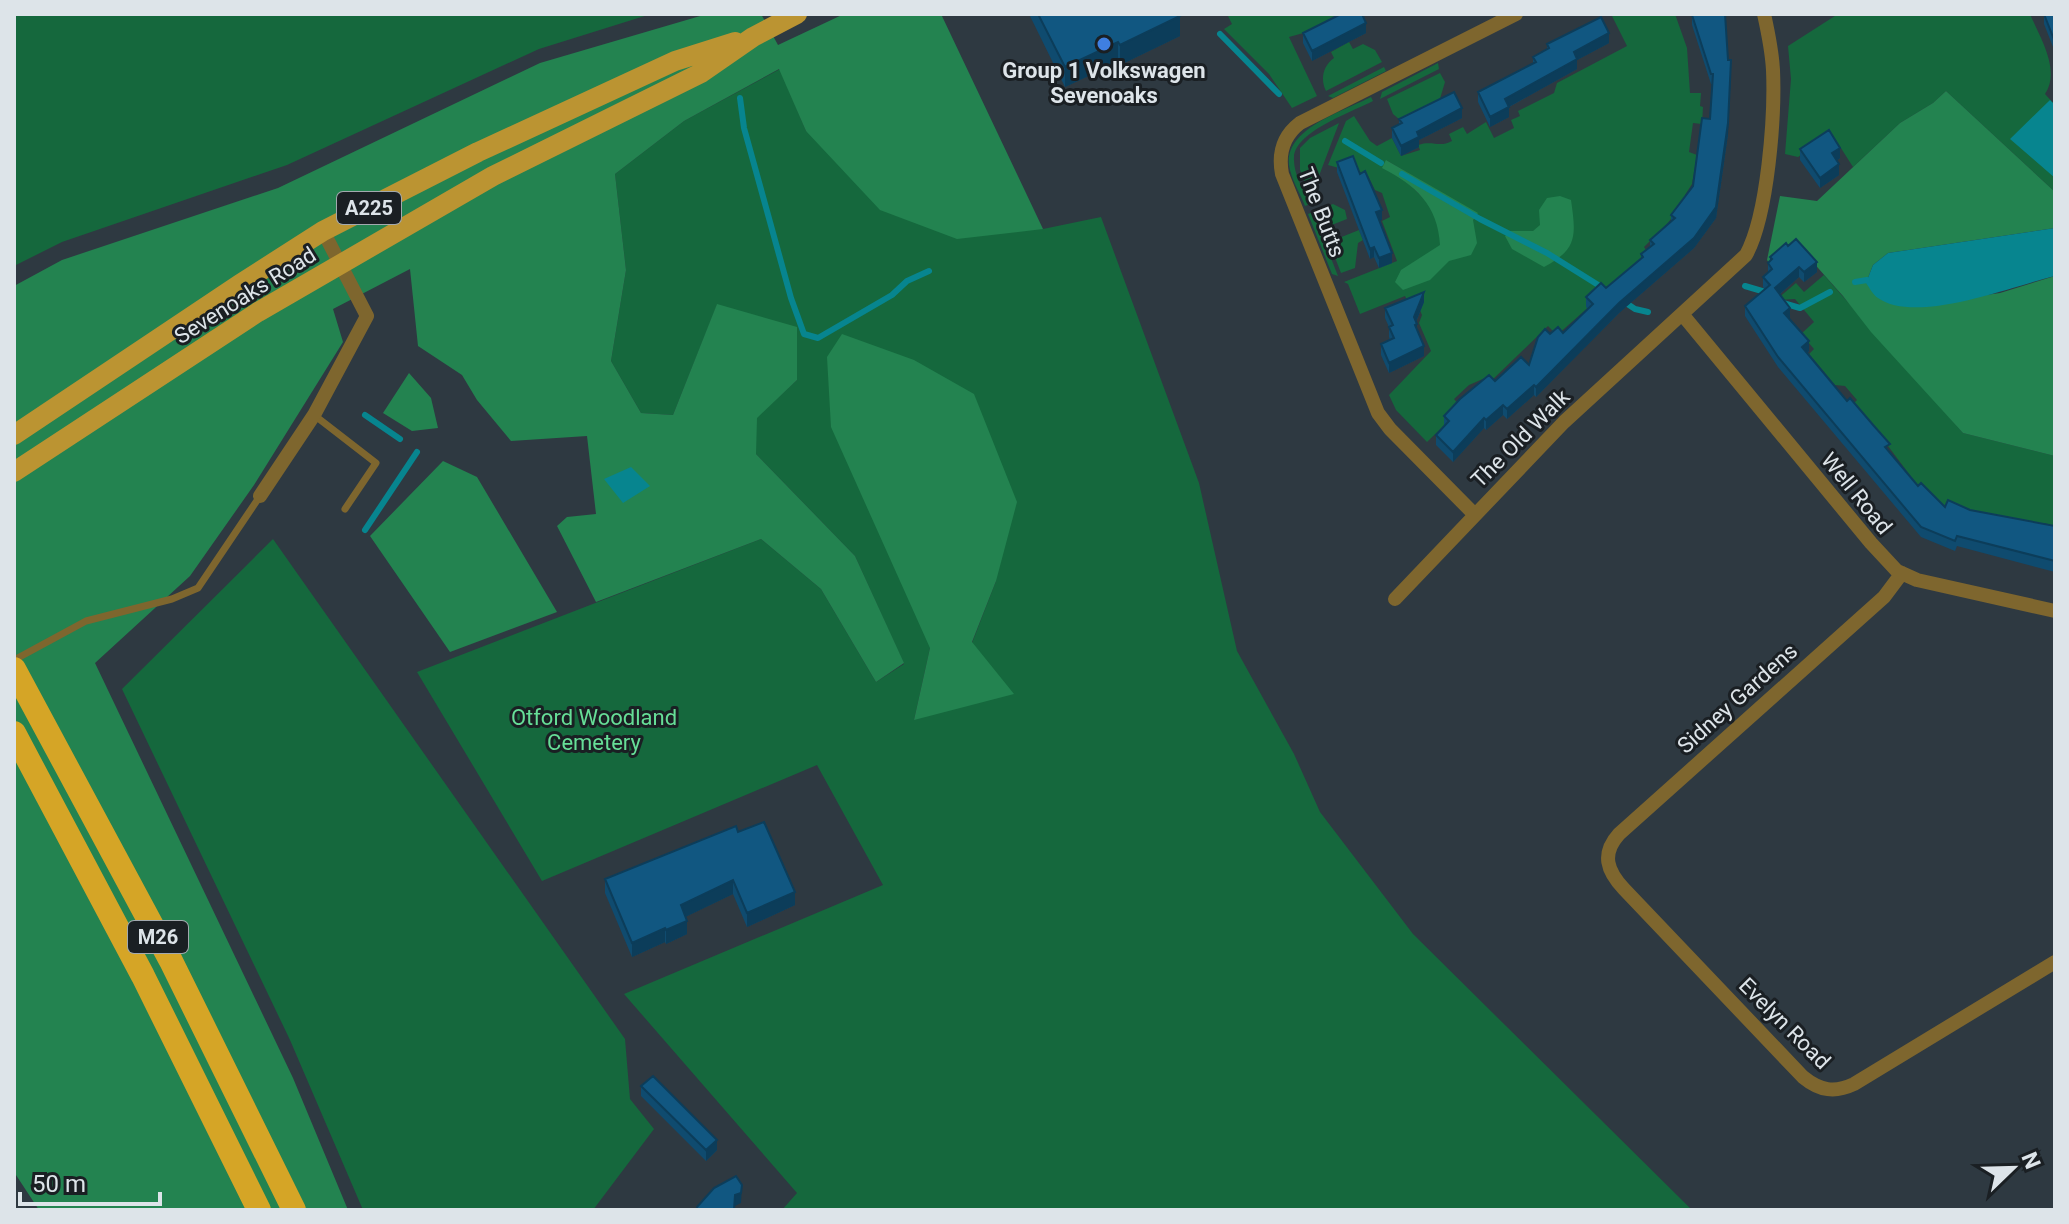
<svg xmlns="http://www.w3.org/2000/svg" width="2069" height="1224" font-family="Roboto,sans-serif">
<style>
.green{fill:#15683d;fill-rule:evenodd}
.forest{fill:#238350}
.water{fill:#07858f}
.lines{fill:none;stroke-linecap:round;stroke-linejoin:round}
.stream{stroke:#07858f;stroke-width:6}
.service{stroke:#7e662e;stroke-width:7}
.minor{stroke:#7e662e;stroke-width:14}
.primary{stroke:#bb9432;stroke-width:20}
.motorway{stroke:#d5a526;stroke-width:24}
.wall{fill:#0f4b6f}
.shaded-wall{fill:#0c3d5a}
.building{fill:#115781;stroke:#0c3d5a;stroke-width:2}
.shop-dot{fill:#3f7fe0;stroke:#1a1f23;stroke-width:3}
.labels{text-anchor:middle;stroke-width:6;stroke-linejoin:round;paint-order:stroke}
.shield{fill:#1a1f23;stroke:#a2a9ae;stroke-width:2}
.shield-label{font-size:20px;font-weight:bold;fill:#dde4e9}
.poi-label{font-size:22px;font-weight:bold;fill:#dde4e9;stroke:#1a1f23}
.street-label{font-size:22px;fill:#dde4e9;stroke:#1a1f23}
.park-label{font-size:22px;fill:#66de97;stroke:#1a1f23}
</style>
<rect width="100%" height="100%" fill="#2e3941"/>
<path class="green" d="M14,14H651L539,49L287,165L62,242L14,266Z
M1227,14H1338L1307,32L1289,37L1317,96L1292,108L1269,74L1224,29L1232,24Z
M1611,14H1675L1687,48L1690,93H1701L1700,106L1703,107L1702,124L1693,123L1689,152L1697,155L1692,184L1685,195L1688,197L1667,224L1644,247L1649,254L1557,335L1548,326L1489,383L1485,378L1469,385L1454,399L1462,408L1427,442L1396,410L1389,395L1431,351L1419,323L1422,315L1418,306L1409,304L1405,296L1360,314L1348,284L1344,282L1397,261L1382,221L1390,217L1382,193L1375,190L1368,176L1328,165L1346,121L1354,116L1370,141L1377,146L1392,138L1401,156L1420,150L1418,145C1433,140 1439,148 1452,141L1449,134L1463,127L1467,134L1486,122L1494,138L1514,128L1511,120L1520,116L1518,111L1554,93L1557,83L1627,46ZM1386,160L1468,208L1450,226Z
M1838,14H2030C2040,38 2061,70 2045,94L2055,105V192L1946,91L1933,103L1900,123L1853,167L1832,134L1798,157L1785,154L1791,79L1788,46Z
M1349,42L1353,49L1363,44L1375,50L1382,62L1326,91C1320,79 1323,66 1334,58L1331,52Z
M1438,63L1439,69L1380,99L1382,92Z
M1384,67L1386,71L1333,98L1328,96Z
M780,69L806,131L1043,229L1101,217L1199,483L1237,651L1294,754L1320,812L1413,934L1692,1210H782L797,1193L624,994L883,885L817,765L542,881L417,672L761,539L821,589L876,682L904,664L855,556L756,454V418L797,380L717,305L673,415L641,413L611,361L626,270L615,174L684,121ZM996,581L972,643L914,720L930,648Z
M1440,73L1445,82L1439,102L1400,120L1393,114L1387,99Z
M1371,97L1373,101C1352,112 1296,131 1294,157C1293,173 1303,190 1310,204L1305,206C1300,193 1291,179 1289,165C1285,128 1344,111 1371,97Z
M1339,123L1311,197L1300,170V148L1310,138Z
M1333,204L1345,210L1347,219L1324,228L1316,211Z
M1313,212L1338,276L1332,274L1308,214Z
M1359,230L1363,240L1358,243L1355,268L1341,273L1329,242Z
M1824,275L1963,433L2055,456V526L2044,523L2042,532L1970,515L1942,505L1922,483L1918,486L1873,426L1852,405L1857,400L1845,386L1835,385L1809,354L1814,349L1801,334L1814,322L1795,299L1776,300L1796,283L1804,292Z
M273,539L625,1039L630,1099L654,1129L593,1210H363L290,1040L122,689Z"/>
<path class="forest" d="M707,14H761L778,45L844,14H941L1043,229L957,239L880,210L806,131L779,69L684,121L615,174L626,270L611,361L641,413L673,415L717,304L797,327V380L757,418L756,454L855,556L904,663L876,682L821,589L761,539L596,602L557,526L567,517L596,514L587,436L511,441L477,400L462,375L418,346L410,269L333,309L343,342L254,485L190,576L95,663L293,1078L348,1210H39L14,1172V286L62,260L278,188L540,63Z
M1946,91L2055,192V228L1888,253L1873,265L1866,283L1972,297L2000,293L2055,276V456L1963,433L1871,332L1843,296L1794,241L1769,263L1767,260L1780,196L1817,201L1900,123L1933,103Z
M1386,160L1478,213L1473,220L1477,243L1471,255L1449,261L1430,280L1403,290L1395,282L1401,270L1440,245C1438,205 1415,185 1382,168Z
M1560,196L1571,200C1576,235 1578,249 1544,267L1512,249L1505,236L1510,231H1533L1540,225L1539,210L1547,198Z
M842,334L914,360L974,394L1017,502L996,581L972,642L1014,694L914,720L930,648L831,427L827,357Z
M409,373L431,398L438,428L412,431L383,413Z
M443,461L477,477L557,612L450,652L370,536Z"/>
<path class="water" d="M2050,100L2055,105V178L2010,139Z
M2055,228V276C2012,286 1916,325 1878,298C1873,295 1869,287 1866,283L1873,265L1888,253Z
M631,467L650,486L623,503L604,479Z"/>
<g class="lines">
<path class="stream" d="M1220,34L1279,94
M740,98L744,128L791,298L804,334L818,338L892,295L907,281L929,271
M1345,141L1381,163
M1402,174L1480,219L1547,253L1603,288
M1855,282L1867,280
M1745,286L1762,291L1767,297
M1623,301L1635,309L1648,312
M1783,303L1800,308L1830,292
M365,415L400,439
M365,530L417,452"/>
<path class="service" d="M314,415L376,463L345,509
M14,660L86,621L172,599L198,588L260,496"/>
<path class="minor" d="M1682,314L1871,543L1897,571L1917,580L2055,611
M260,496L314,415L367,316L323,231
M1475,515L1390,429L1378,413L1282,174C1278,153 1283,136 1300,123L1516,14
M1902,573L1884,597L1619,834C1601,854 1607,871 1624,889L1803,1077C1820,1091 1835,1093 1854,1084L2055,962
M1395,599L1564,422L1746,255C1768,215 1775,116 1773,70C1772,51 1768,32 1764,14"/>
<path class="primary" d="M14,435L240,284L323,231L478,152L675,61L735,42
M14,472L258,312L493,176L701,73L753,37L797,14"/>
<path class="motorway" d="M14,669L171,961L294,1210
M14,733L143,976L259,1210"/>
</g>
<path class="wall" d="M1029,14H1179L1180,36L1120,65L1118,62L1065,87Z
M1692,14H1725L1728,134L1716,218L1694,248L1619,313L1536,397L1534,395L1507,419L1503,415L1486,430L1484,428L1453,462L1436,445V435L1444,426V416L1495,381L1529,365L1550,334L1563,333L1588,309L1586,307V297L1606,288L1641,258V254L1650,247V240L1671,221V215L1693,186L1710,119L1713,84H1711L1692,25Z
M2044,14H2055V52L2044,24Z
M1303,33H1366L1312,61L1303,43Z
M1609,43L1577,60V69L1509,107V117L1490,127L1478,102V92L1533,64V57L1547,49V44Z
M1462,118L1419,140V147L1401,156L1392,138V128L1399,125V119Z
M1800,149L1840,158L1836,161L1839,175L1820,188L1800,160Z
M1337,162L1382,220H1380L1392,263L1379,268L1374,257L1370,259L1337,172Z
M1770,257L1817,272L1804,282L1799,277L1780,294L1790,318L1789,319L1809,351L1807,353L1918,486L1945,507L1970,510L2055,526V572L1957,546L1955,551L1921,537L1778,367L1745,316V306L1765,290L1763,287V277L1768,273V263L1770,261Z
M1424,302L1416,322L1417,330L1424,356L1389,373L1381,355V344L1390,340L1389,337V327L1385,318V308Z
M738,832L795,905L747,927L733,894L685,917L687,934L666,944L665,942L632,957L605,893V879Z
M641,1086L717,1150L706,1161L641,1096Z"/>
<path class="shaded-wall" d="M1180,16V36L1120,65V45Z
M1366,23V33L1312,61V51Z
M1609,33V43L1577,60V69L1505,109V99L1574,52Z
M1118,42V62L1065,87V67Z
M1731,70L1728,134L1716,218L1694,248L1619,313L1536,397V387L1619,303L1694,238Z
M1509,107V117L1490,127V117Z
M1462,108V118L1419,140V147L1401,156V146L1417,132Z
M1840,148V158L1832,164V153Z
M1839,164V175L1820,188V178Z
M1382,210V220L1376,222V212Z
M1374,247V257L1370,259V249Z
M1392,253V263L1379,268V258Z
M1817,262V272L1804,282V272Z
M1799,267V277L1775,298V288Z
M1424,292V302L1415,324H1417V334L1415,335L1414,317Z
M1790,308V318L1784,323V313Z
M1809,341V351L1802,357V347Z
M1424,346V356L1389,373V363Z
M1534,385V395L1507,419V409Z
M1503,405V415L1486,430V420Z
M1484,418V428L1453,462V452Z
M733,880V894L681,919V905Z
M795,892V905L747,927V913Z
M687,921V934L666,944V930Z
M665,928V942L632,957V943Z
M717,1140V1150L706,1161V1150Z
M742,1185L741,1203L735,1206V1195Z"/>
<path class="building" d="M1038,14H1179L1180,16L1120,45L1118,42L1065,67Z
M1341,14H1362L1366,23L1312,51L1303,33Z
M1725,14L1728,60H1731L1728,123L1716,207L1694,238L1619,303L1536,387L1534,385L1507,409L1503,405L1486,420L1484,418L1453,452L1436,435L1449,421L1444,416L1460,399L1489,375L1495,381L1521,357L1529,365L1538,337L1545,329L1550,334L1558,327L1563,333L1593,304L1586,297L1601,283L1606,288L1643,257L1641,254L1654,244L1650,240L1675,218L1671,215L1693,186L1702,118L1710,119L1713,74H1711L1692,15Z
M2044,14H2055V42Z
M1601,17L1609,33L1574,52L1577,59L1505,99L1509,107L1490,117L1478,92L1536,62L1533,57L1549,48L1547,44Z
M1454,92L1462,108L1417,132L1419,137L1401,146L1392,128L1402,123L1399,119Z
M1829,130L1840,148L1832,153L1839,164L1820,178L1800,149Z
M1353,156L1360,174L1365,171L1382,210L1376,212L1392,253L1379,258L1374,247L1370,249L1337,162Z
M1796,239L1817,262L1804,272L1799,267L1775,288L1790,308L1784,313L1809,341L1802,347L1847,401L1850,398L1874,426L1890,444L1885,447L1918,486L1921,483L1945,507L1948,500L1970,510L2055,526V561L1957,536L1955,541L1921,527L1778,357L1745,306L1770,285L1763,277L1772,269L1768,263L1772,259L1770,257L1786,243L1788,246Z
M1424,292L1414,317L1417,324L1415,325L1424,346L1389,363L1381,344L1394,338L1389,327L1393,325L1385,308Z
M764,822L795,892L747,913L733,880L681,905L687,921L666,930L665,928L632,943L605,879L736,826L738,832Z
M653,1076L717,1140L706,1150L641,1086Z
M736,1176L742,1185L741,1193L735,1195L734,1210H698L697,1207L714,1188Z"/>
<circle class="shop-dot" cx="1104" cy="44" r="8"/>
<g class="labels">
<g class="shield">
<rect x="337" y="192" width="64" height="32" rx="6"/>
<rect x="128" y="921" width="60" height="32" rx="6"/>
</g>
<g class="shield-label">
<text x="369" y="215">A225</text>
<text x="158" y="944">M26</text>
</g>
<g class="poi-label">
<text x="1104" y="78">Group 1 Volkswagen<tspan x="1104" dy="25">Sevenoaks</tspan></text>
</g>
<g class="street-label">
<text transform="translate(1322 212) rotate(69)" y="8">The Butts</text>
<text transform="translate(245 295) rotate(-32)" y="8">Sevenoaks Road</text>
<text transform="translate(1520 438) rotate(-45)" y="8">The Old Walk</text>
<text transform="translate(1857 493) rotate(51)" y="8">Well Road</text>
<text transform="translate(1737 698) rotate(-42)" y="8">Sidney Gardens</text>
<text transform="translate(1785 1023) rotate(45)" y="8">Evelyn Road</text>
</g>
<g class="park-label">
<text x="594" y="725">Otford Woodland<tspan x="594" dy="25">Cemetery</tspan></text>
</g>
</g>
<rect width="2069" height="1224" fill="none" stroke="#dde4e9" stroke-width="32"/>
<g transform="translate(2013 1168) rotate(67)" stroke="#1a1f23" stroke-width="6" paint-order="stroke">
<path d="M0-6L14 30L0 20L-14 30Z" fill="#dde4e9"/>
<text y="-12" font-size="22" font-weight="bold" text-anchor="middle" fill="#dde4e9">N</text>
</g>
<path d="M20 1192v12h140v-12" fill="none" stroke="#dde4e9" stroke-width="4"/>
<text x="32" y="1192" font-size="24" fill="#dde4e9" stroke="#1a1f23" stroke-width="6" paint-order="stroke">50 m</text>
</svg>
